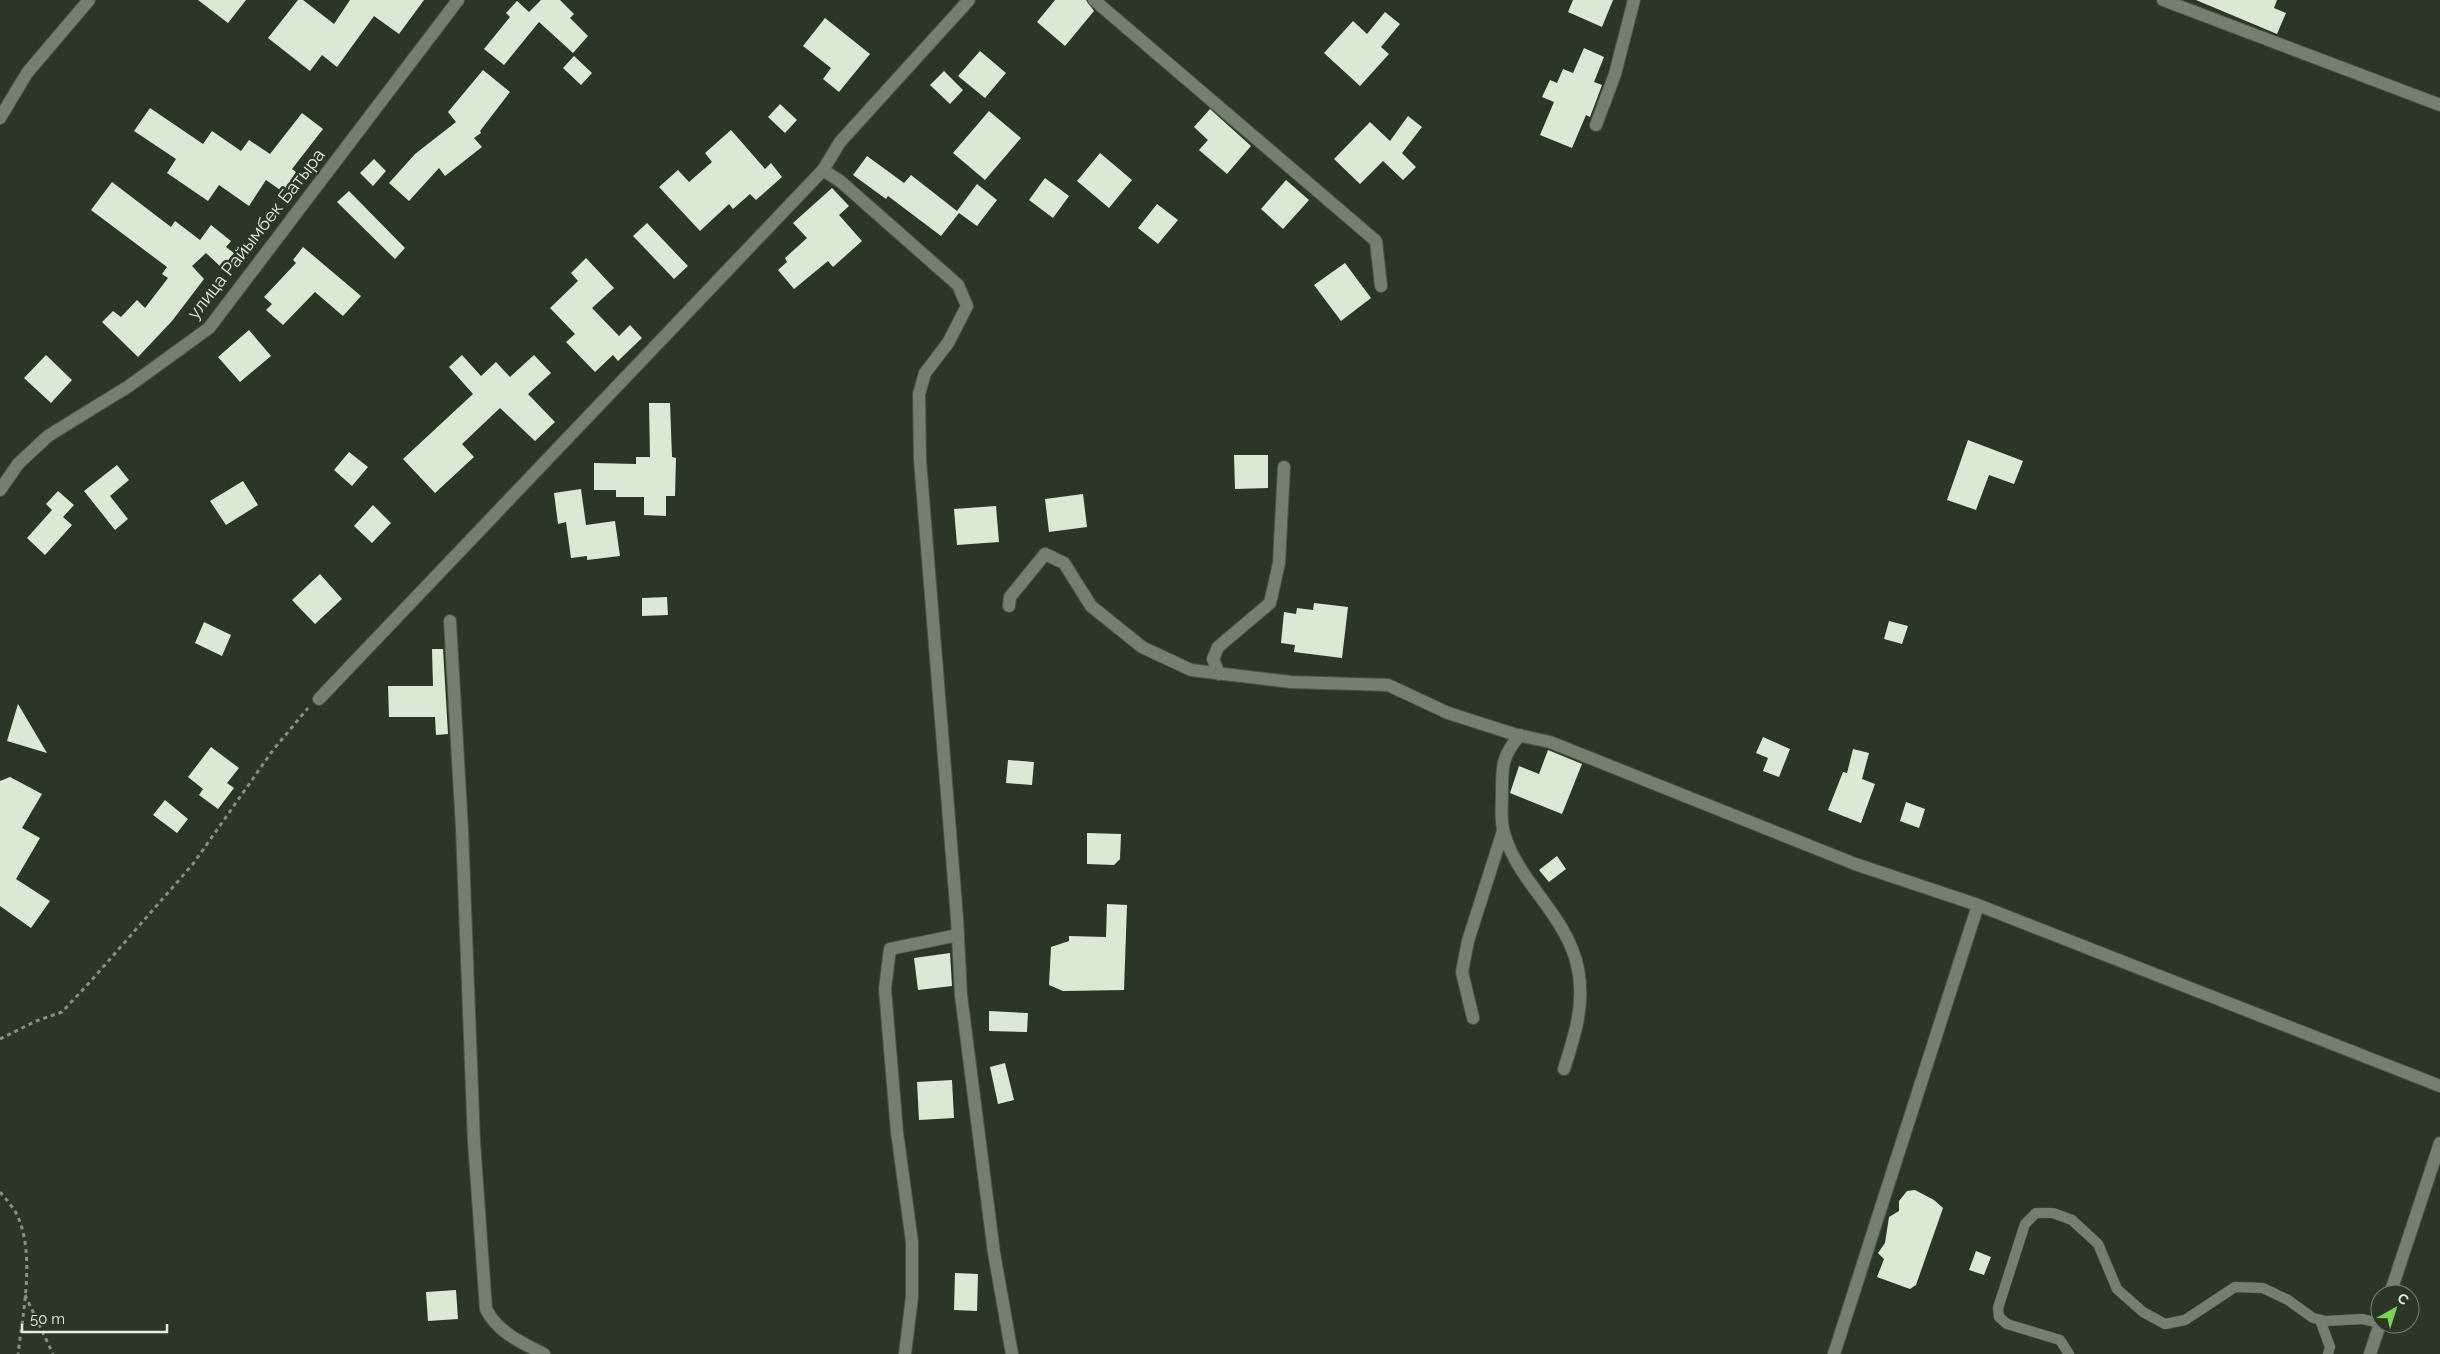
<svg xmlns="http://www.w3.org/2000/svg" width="2440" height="1354" font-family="Raleway,sans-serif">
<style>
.building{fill:#dae9d4}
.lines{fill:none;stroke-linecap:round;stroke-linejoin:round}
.service-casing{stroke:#4a5445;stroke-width:11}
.minor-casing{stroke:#4a5445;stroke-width:14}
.tertiary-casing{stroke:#4a5445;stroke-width:14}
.path{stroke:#859082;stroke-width:3;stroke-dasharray:4 4;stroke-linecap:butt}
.service{stroke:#72806d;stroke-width:10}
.minor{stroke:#72806d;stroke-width:12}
.tertiary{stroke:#72806d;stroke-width:12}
.labels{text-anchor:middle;stroke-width:5;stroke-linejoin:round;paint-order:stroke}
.street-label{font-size:18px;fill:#e5ede2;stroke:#2a3726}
</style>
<rect width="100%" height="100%" fill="#2a3726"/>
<path class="building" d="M198,0H246L228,23Z
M298,0H303L334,24L350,0H424L399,34L374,16L337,67L322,55L310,71L268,38Z
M541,0H560L574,14L570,18L588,36L573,53L539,22L504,65L484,49L510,17L506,13L517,1L529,12Z
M1055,0H1086L1094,11L1065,46L1037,22Z
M1573,0H1613L1602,27L1568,12Z
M2196,0H2277L2274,8L2286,13L2277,34Z
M1385,12L1400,24L1381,47L1389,54L1360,86L1324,53L1353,21L1367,34Z
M825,18L870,54L839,92L823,79L831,68L803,46Z
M1584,48L1604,57L1594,82L1602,85L1590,117L1586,115L1572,148L1540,135L1554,102L1542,97L1550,80L1557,83L1563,69L1573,73Z
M980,51L1006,73L985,98L958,76Z
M574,56L592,73L581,85L563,68Z
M483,70L510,92L480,131L481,133L474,138L482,147L445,176L439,168L409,201L389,183L415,154L456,122L448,112Z
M944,71L963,90L950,104L930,85Z
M780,104L797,120L785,133L768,117Z
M150,108L203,144L212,131L241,151L249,140L270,154L302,113L323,129L292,169L296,172L283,192L266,180L249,206L219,185L208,201L167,173L176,159L134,131Z
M1210,109L1251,146L1227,174L1199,150L1208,140L1194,127Z
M989,111L1021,138L985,180L953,153Z
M1408,116L1422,127L1402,153L1416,167L1403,180L1383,161L1360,184L1334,159L1370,122L1390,141Z
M731,130L765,169L771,163L782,177L756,200L750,194L733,209L729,204L700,231L659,187L678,170L689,182L712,162L705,153Z
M1100,153L1132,180L1109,208L1077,181Z
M867,156L904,183L911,175L957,211L977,184L997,200L977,226L959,213L941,236L888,196L886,199L853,175Z
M374,159L386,171L373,186L360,173Z
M1045,178L1069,196L1053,218L1029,200Z
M1286,180L1309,200L1283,229L1261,209Z
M112,182L171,227L175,221L200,240L211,225L231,241L226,247L234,253L222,268L206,253L192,266L204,279L172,321L138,357L102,322L113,311L121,317L137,300L145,308L168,278L162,274L167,267L91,210Z
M832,188L849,206L839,215L862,241L833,267L828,261L794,289L778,270L787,262L785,258L807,238L793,223Z
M349,191L405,248L395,259L337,202Z
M1157,204L1178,220L1158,244L1138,228Z
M647,223L688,266L674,279L633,236Z
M303,247L361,296L343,316L315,292L283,325L266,310L272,304L264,297L296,263L293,260Z
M586,258L614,288L592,308L619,336L630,325L642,338L618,361L613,355L595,372L566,342L575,334L550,308L578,281L571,273Z
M1345,263L1371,298L1341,321L1314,285Z
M249,330L271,356L240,382L218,357Z
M46,355L72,380L51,403L24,378Z
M462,355L481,376L496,362L510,377L534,355L551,373L528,394L555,422L535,441L500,408L462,444L474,457L435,493L403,459L473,394L449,367Z
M649,403H670L672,457L676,458L675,496H666V516L644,515V497H616V490H594V463L636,464V457H650Z
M1968,440L2023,461L2014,484L1989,475L1976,510L1947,500Z
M349,452L368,467L352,486L334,470Z
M1234,455H1268V488L1235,489Z
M117,465L129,480L110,496L128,519L115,530L84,491Z
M243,481L258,505L226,525L210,501Z
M581,489L586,525L615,521L620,556L587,560V556L571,558L566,522L558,524L554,493Z
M58,491L74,505L63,517L72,525L45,555L27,538L52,510L46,504Z
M1083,494L1087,527L1049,532L1045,499Z
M373,505L391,523L372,543L354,526Z
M996,506L999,542L957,545L954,509Z
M320,574L342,599L315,624L292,600Z
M667,597L668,615L642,616V598Z
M1314,603L1348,607L1342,658L1294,652L1295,645L1281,643L1284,612L1296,614L1297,608L1313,610Z
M1889,621L1908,626L1902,644L1884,639Z
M204,622L231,635L222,656L195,643Z
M432,649H443L448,734L436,735L435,717H389L388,686H433Z
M18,704L47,753L7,741Z
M1763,737L1790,749L1779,777L1763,771L1768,758L1756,753Z
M211,747L239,768L227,783L234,788L218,809L199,795L203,789L188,777Z
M1853,749L1869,753L1862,779L1875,784L1861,823L1828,810L1843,772L1847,773Z
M1548,750L1582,764L1562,814L1510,793L1519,766L1539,774Z
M1008,760L1034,762L1032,785L1006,783Z
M10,777L42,794L22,828L40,838L16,879L50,901L31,928L0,906V781Z
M165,800L188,819L177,833L153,815Z
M1906,802L1925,809L1919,828L1900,821Z
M1087,833L1121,834L1120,859L1114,865L1087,864Z
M1557,856L1566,869L1549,882L1539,870Z
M1107,904L1127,905L1124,990L1063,991L1049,985L1051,947L1069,941V936L1106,937Z
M950,953L952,986L918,990L914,958Z
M989,1011L1028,1013L1027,1032L989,1031Z
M1005,1063L1014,1100L998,1104L990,1067Z
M952,1080L954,1118L919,1120L917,1082Z
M1915,1190L1934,1200L1943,1208L1916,1285L1910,1289L1877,1277L1884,1259L1878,1253L1885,1243L1889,1217L1899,1211V1201L1907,1191Z
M1976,1251L1991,1257L1984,1275L1969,1270Z
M955,1273L978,1274L977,1311L954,1310Z
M456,1290L458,1319L428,1321L426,1292Z"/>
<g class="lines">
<defs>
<path id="service" d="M2320,1320L2330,1347L2328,1354
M2069,1354L2060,1340L2007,1324L1999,1317L1998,1308L2025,1224L2036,1213H2053L2072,1220L2098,1244L2117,1289L2143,1312L2165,1324L2185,1320L2235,1287L2263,1288L2288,1300L2313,1318L2326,1321L2362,1319L2380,1323"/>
<path id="minor" d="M1094,0L1376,241L1381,286
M2163,0L2440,105
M0,118L27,73L89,0
M1596,125L1615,74L1634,0
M823,170L840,181L958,285L967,306L948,343L925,373L919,394L920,460L957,918L961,995L994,1253L1012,1354
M1009,606L1010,597L1045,554L1064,563L1091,606L1142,647L1191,670L1291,682L1388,685L1448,713L1517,735L1550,742L1855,864L1978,905
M450,621L462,829L474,1142L486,1309C498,1333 521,1342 544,1354
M1219,674L1213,659L1218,647L1270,603L1279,563L1284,467
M319,699L823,170L840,142L969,0
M1520,735C1501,757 1502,767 1502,795C1502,806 1500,821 1504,833C1518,883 1568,916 1578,969C1585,1004 1575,1035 1564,1069
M1473,1018L1462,972L1468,941L1503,831
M2390,1294L2440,1143
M905,1354L912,1297V1242L897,1132L885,989L890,949L958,935
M1834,1354L1978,905L2440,1086
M2370,1354L2380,1324"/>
<path id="tertiary" d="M0,490L18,464L48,436L129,386L209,328L458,0"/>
</defs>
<use href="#service" class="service-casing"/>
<use href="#minor" class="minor-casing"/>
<use href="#tertiary" class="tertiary-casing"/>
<path class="path" d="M0,1039L36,1021L62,1012L90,982L193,864L273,750L308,708
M0,1192C7,1200 14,1208 18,1217C35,1256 23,1313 18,1354
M25,1295L53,1354"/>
<use href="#service" class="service"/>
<use href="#minor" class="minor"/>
<use href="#tertiary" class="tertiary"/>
</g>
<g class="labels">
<g class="street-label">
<text transform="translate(256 234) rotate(-52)" y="6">улица Райымбек Батыра</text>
</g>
</g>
<g transform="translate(2395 1309) rotate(39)"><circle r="24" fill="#2a3726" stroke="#758071"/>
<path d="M0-4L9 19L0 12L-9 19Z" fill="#7cd155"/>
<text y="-8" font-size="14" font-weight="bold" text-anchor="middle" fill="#e5ede2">С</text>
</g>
<path d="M22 1324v8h145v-8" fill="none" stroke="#e5ede2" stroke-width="2.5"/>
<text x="30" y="1324" font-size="15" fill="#e5ede2" stroke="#2a3726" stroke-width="4" paint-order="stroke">50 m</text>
</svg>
